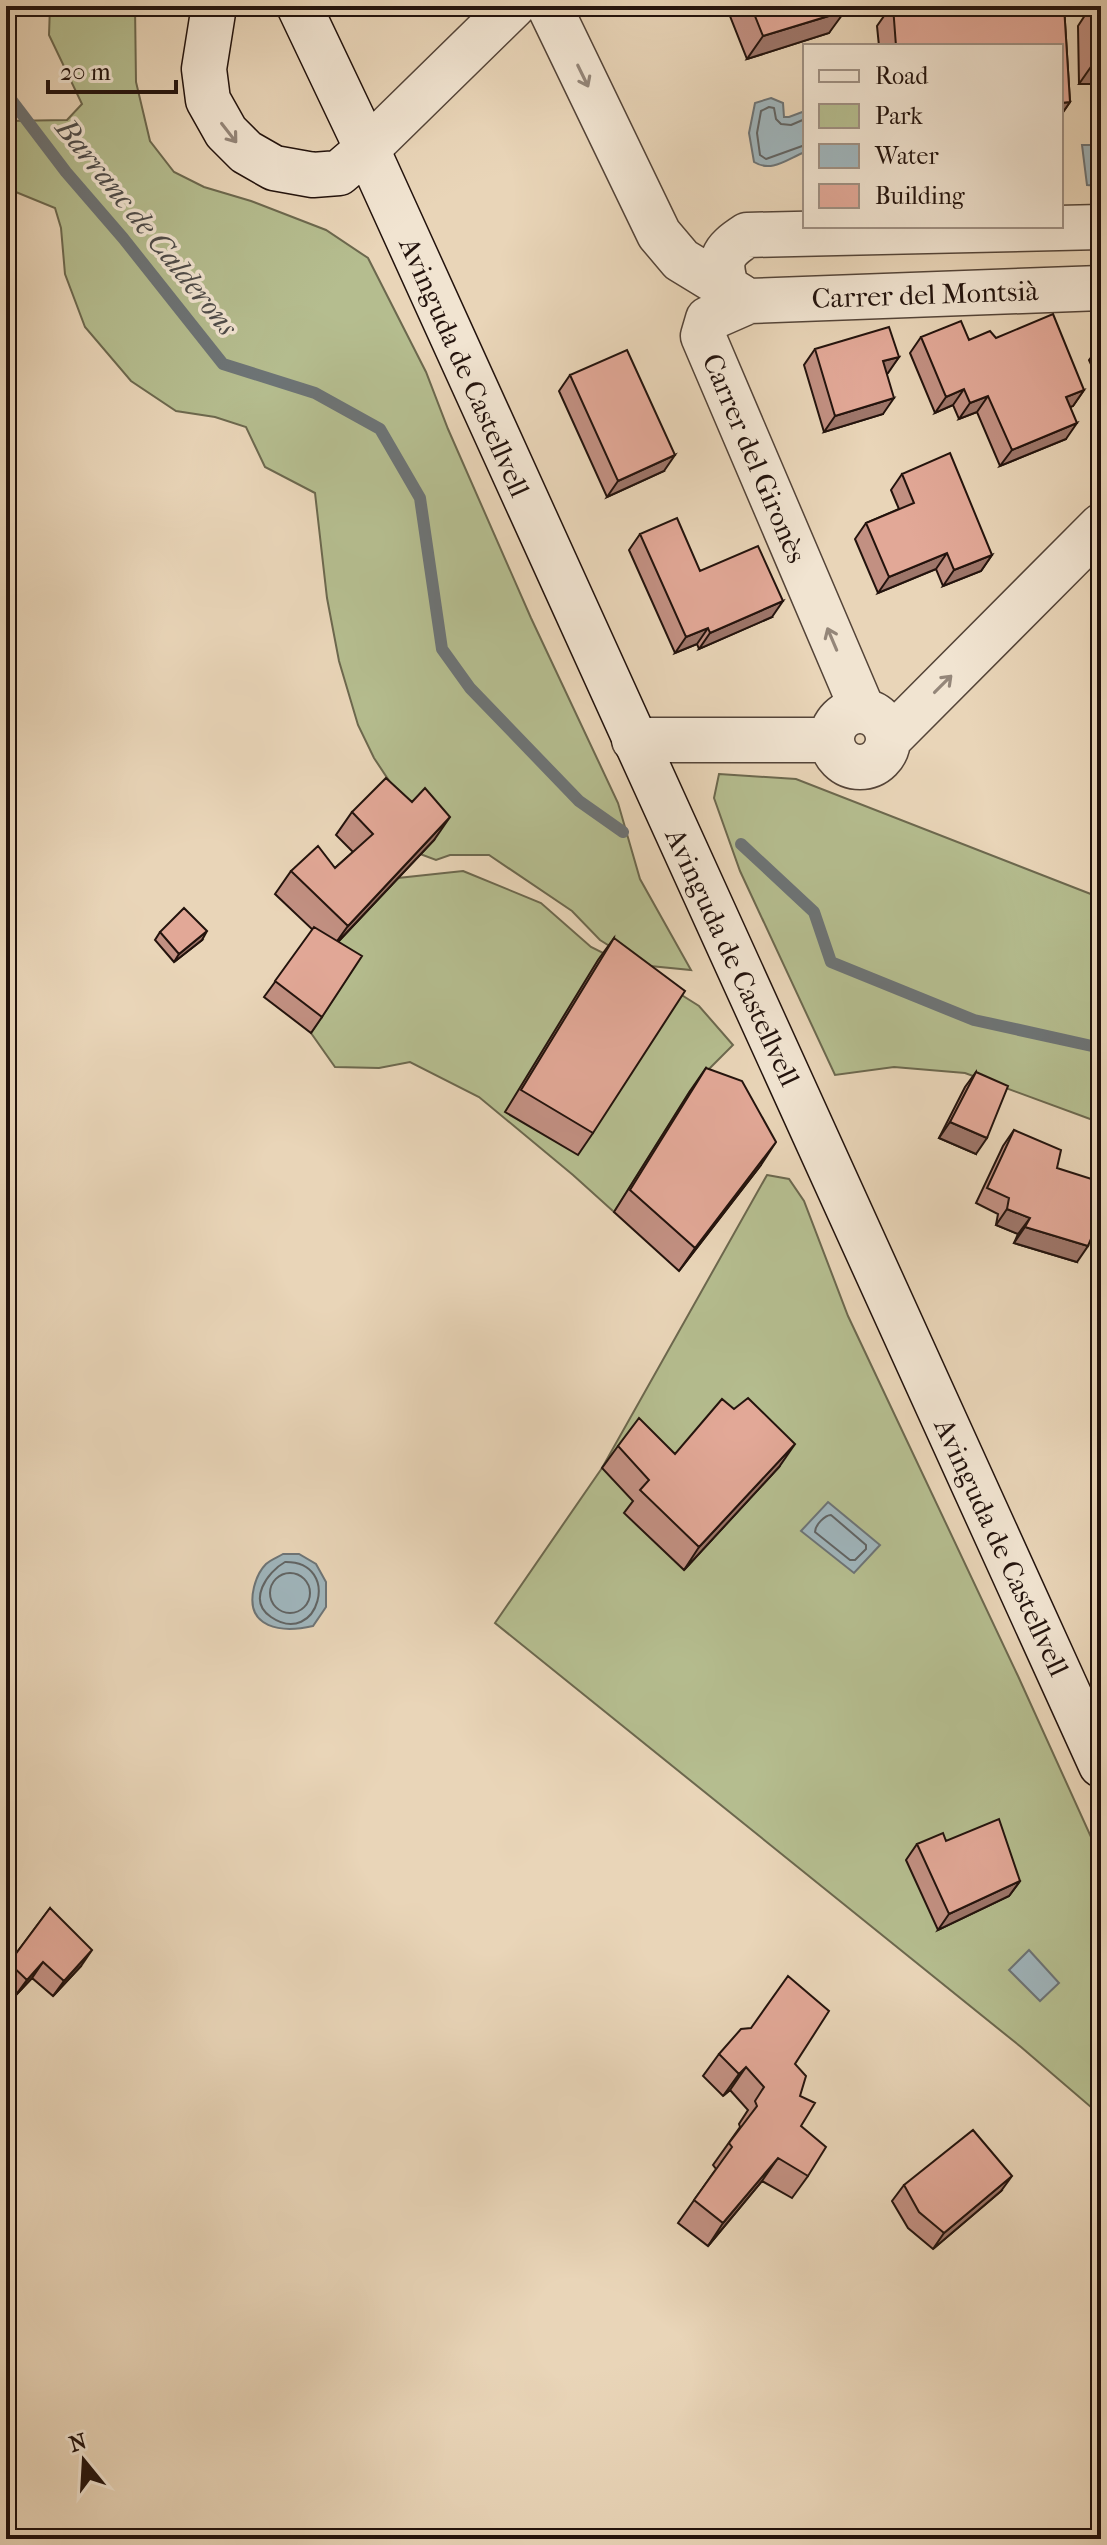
<svg xmlns="http://www.w3.org/2000/svg" width="1107" height="2545" font-family="'IM FELL French Canon',serif">
<style>
.green{fill:#b5bd8f;stroke:#6c684e;stroke-width:2}
.water{fill:#9fb5bc;stroke:#6d7476;stroke-width:2}
.lines{fill:none;stroke-linecap:round;stroke-linejoin:round}
.shore{stroke:#616464;stroke-width:2}
.stream{stroke:#6d7476;stroke-width:12}
.street-casing{stroke:#544438;stroke-width:47}
.secondary-casing{stroke:#23130d;stroke-width:47}
.street{stroke:#f1e4d1;stroke-width:44}
.secondary{stroke:#f1e4d1;stroke-width:44}
.wall{fill:#c29082;stroke:#23130d;stroke-width:2}
.shaded-wall{fill:#9e766a;stroke:#23130d;stroke-width:2}
.building{fill:#e2a897;stroke:#23130d;stroke-width:2}
.oneway{stroke:#948679}
.labels{text-anchor:middle;stroke-width:7;stroke-linejoin:round;paint-order:stroke}
.street-label{font-size:28px;fill:#23130d;stroke:#f1e4d1}
.water-label{font-size:30px;font-style:italic;fill:#4e4c4a;stroke:#f1e4d1}
</style>
<rect width="100%" height="100%" fill="#e9d5b8"/>
<filter id="stains"><feTurbulence type="fractalNoise" baseFrequency=".0025" numOctaves="4"/><feColorMatrix values="0 0 0 0 .2 0 0 0 0 .09 0 0 0 0 .02 0 0 0 .5 -.17"/></filter>
<radialGradient id="worn" r=".72"><stop offset=".6" stop-color="#630" stop-opacity="0"/><stop offset="1" stop-color="#630" stop-opacity=".3"/></radialGradient>
<path class="green" d="M50,6H135L136,82L150,141L174,172L204,187L251,201L326,230L368,258L426,372L448,429L531,618L618,803L640,879L691,970L640,965L600,940L572,911L489,855H450L436,860L420,854L409,811L374,758L358,725L339,661L327,598L315,493L265,467L246,427L215,417L176,411L131,381L85,327L65,274L61,228L55,208L6,188V121L67,120L82,104L49,35Z
M719,774L796,779L1101,898V1123L965,1073L894,1067L835,1075L740,871L714,798Z
M463,871L541,903L591,947L661,982L699,1006L733,1045L709,1069L726,1103L690,1091L614,1212L573,1175L479,1097L410,1062L379,1068L335,1067L311,1033L351,972L332,948L398,878Z
M767,1175L789,1179L804,1201L848,1316L1018,1676L1101,1859V2112L1092,2108L1021,2047L495,1623L602,1468Z"/>
<path class="water" d="M771,98L783,103L784,117H789L805,111V152C787,159 772,173 754,162L749,133L755,103Z
M1082,145H1099L1101,152V186L1087,185Z
M828,1502L880,1545L854,1573L801,1531Z
M283,1554H299L316,1564L326,1582V1607L313,1626C282,1633 244,1629 254,1587C256,1579 260,1570 266,1564C270,1560 278,1557 283,1554Z
M1029,1950L1059,1983L1040,2001L1009,1970Z"/>
<g class="lines">
<path class="shore" d="M805,119L791,125L781,124L776,119L774,108L769,107L761,111L757,133L760,155L766,159L805,145
M831,1515L866,1545V1549L855,1560H850L815,1532C815,1525 825,1515 831,1515Z
M285,1562C343,1561 318,1649 271,1617C247,1601 267,1572 285,1562Z
M270 1593a20 20 0 1 1 40 0a20 20 0 1 1-40 0Z"/>
<path class="stream" d="M6,93L66,172L123,238L223,364L315,393L380,429L420,498L442,649L470,688L579,801L623,832
M741,844L814,912L831,962L974,1020L1101,1048"/>
<defs>
<path id="street" d="M549,6L659,234L681,260L740,296
M367,149L513,6
M727,289C718,259 721,252 747,235L1101,227
M863,711L703,336L708,319L749,301L1101,288
M832 739a28 28 0 1 1 56 0a28 28 0 1 1-56 0Z
M634,740H832
M888,740L1101,526"/>
<path id="secondary" d="M214,6L204,69L208,100L226,132L246,152L274,168L313,175L339,173L367,149
M299,6L367,149L1101,1765"/>
</defs>
<use href="#street" class="street-casing"/>
<use href="#secondary" class="secondary-casing"/>
<use href="#street" class="street"/>
<use href="#secondary" class="secondary"/>
</g>
<path class="wall" d="M726,6H843L829,33L747,59Z
M891,6H1064L1070,102L1061,115V46H879L877,26Z
M1091,6H1101V84H1079L1078,26Z
M921,337L969,340L996,338L1084,390L1073,406L1070,407L1066,439L1000,466L977,412L959,419L953,405L935,413L910,353Z
M1101,344V386L1089,360Z
M815,349L899,357L887,373L883,414L824,432L804,365Z
M570,375L664,471L607,497L559,391Z
M902,474L992,555L981,571L943,586L936,569L878,593L855,539L866,523L899,509L891,490Z
M640,534L700,571L772,617L699,649L697,644L675,653L629,550Z
M352,812L434,840L338,942L322,1017L311,1033L264,997L313,930L275,894L291,871L335,868L353,852L336,835Z
M160,932L202,940L174,962L155,940Z
M614,938L593,1133L578,1155L505,1112L598,960Z
M706,1068L761,1165L679,1271L614,1212L690,1091Z
M976,1072V1154L939,1138L965,1087Z
M1014,1130L1057,1168L1077,1262L1014,1243L1018,1234L996,1225L998,1214L976,1203L1003,1146Z
M618,1446L675,1454L779,1467L684,1570L624,1513L633,1501L602,1468Z
M946,1841L1020,1881L1009,1896L938,1930L906,1860L917,1844Z
M50,1908L81,1966L53,1996L32,1978L15,1996L6,1987V1967Z
M719,2054L795,2064L800,2096L801,2126L808,2176L792,2198L762,2181L708,2246L678,2223L716,2169L713,2165L740,2127L739,2124L748,2110L730,2090L723,2096L703,2076Z
M904,2185L1001,2191L933,2249L908,2228L892,2201Z"/>
<path class="shaded-wall" d="M845,11L829,33L747,59L763,36Z
M1095,61H1101V84H1079Z
M1070,102L1061,115V103Z
M899,357L888,373L872,377L883,361Z
M964,389L953,405L935,413L946,397Z
M1084,390L1073,406L1055,413L1066,397Z
M988,396L977,412L959,419L970,403Z
M894,398L883,414L824,432L835,416Z
M1077,423L1066,439L1000,466L1012,450Z
M675,455L664,471L607,497L618,481Z
M947,553L936,569L878,593L889,577Z
M992,555L981,571L943,586L954,570Z
M783,601L772,617L699,649L710,633Z
M708,628L697,644L675,653L686,637Z
M450,817L434,840L332,948L348,926Z
M207,931L202,940L174,962L179,954Z
M950,1122L987,1138L976,1154L939,1138Z
M776,1142L761,1165L679,1271L695,1248Z
M1007,1209L1030,1218L1018,1234L996,1225Z
M1025,1227L1088,1246L1077,1262L1014,1243Z
M795,1444L779,1467L684,1570L699,1547Z
M1020,1881L1009,1896L938,1930L949,1914Z
M92,1950L81,1966L53,1996L64,1981Z
M43,1962L32,1978L15,1996L27,1980Z
M746,2067L730,2090L723,2096L739,2074Z
M778,2158L762,2181L708,2246L723,2223Z
M1012,2176L1001,2191L933,2249L944,2233Z"/>
<path class="building" d="M751,6H843L845,11L763,36Z
M893,6H1064L1070,102L1061,103V46H896Z
M1094,6H1101V61H1095Z
M1053,314L1084,390L1066,397L1077,423L1012,450L988,396L970,403L964,389L946,397L921,337L961,321L969,340L990,331L996,338Z
M889,327L899,357L883,361L894,398L835,416L815,349Z
M627,350L675,455L618,481L570,375Z
M950,453L992,555L954,570L947,553L889,577L866,523L914,503L902,474Z
M677,518L700,571L758,546L783,601L710,633L708,628L686,637L640,534Z
M386,778L412,802L425,788L450,817L348,926L291,871L318,846L335,868L373,834L352,812Z
M184,908L207,931L179,954L160,932Z
M314,927L362,956L322,1017L275,981Z
M614,938L685,991L593,1133L521,1090Z
M706,1068L742,1081L776,1142L695,1248L630,1190Z
M976,1072L1008,1086L987,1138L950,1122Z
M1014,1130L1061,1150L1057,1168L1101,1182V1215L1088,1246L1025,1227L1030,1218L1007,1209L1009,1198L987,1188Z
M748,1398L795,1444L699,1547L640,1490L649,1480L618,1446L639,1418L675,1454L722,1399L734,1409Z
M999,1819L1020,1881L949,1914L917,1844L943,1833L946,1841Z
M50,1908L92,1950L64,1981L43,1962L27,1980L9,1963Z
M788,1976L829,2011L795,2064L806,2076L800,2096L815,2103L801,2126L826,2147L808,2176L778,2158L723,2223L694,2200L732,2147L729,2143L757,2106L755,2101L764,2087L746,2067L739,2074L719,2054L741,2029L751,2028Z
M973,2130L1012,2176L944,2233L919,2212L904,2185Z"/>
<defs><path id="oneway-shaft" d="M-6 0H5M1.5-3L5.5 0L1.5 3" fill="none" stroke-width="1.6" stroke-linecap="round" stroke-linejoin="round" transform="scale(2)"/></defs>
<g class="oneway">
<use href="#oneway-shaft" transform="translate(583 76) rotate(64)"/>
<use href="#oneway-shaft" transform="translate(229 133) rotate(52)"/>
<use href="#oneway-shaft" transform="translate(832 639) rotate(-113)"/>
<use href="#oneway-shaft" transform="translate(943 684) rotate(-45)"/>
</g>
<g class="labels">
<g class="street-label">
<text transform="translate(925 294) rotate(-2)" y="10">Carrer del Montsià</text>
<text transform="translate(465 367) rotate(66)" y="10">Avinguda de Castellvell</text>
<text transform="translate(755 458) rotate(67)" y="10">Carrer del Gironès</text>
<text transform="translate(733 957) rotate(65)" y="10">Avinguda de Castellvell</text>
<text transform="translate(1002 1547) rotate(65)" y="10">Avinguda de Castellvell</text>
</g>
<g class="water-label">
<text transform="translate(147 227) rotate(51)" y="10">Barranc de Calderons</text>
</g>
</g>
<rect width="1107" height="2545" fill="none" stroke="#e9d5b8" stroke-width="32"/>
<rect x="8" y="8" width="1091" height="2529" fill="none" stroke="#23130d" stroke-width="4"/>
<rect x="16" y="16" width="1075" height="2513" fill="none" stroke="#23130d" stroke-width="2"/>
<rect x="803" y="44" width="260" height="184" fill="#f1e4d1" stroke="#9f9083" stroke-width="2"/>
<rect x="819" y="70" width="40" height="12" fill="#f1e4d1" stroke="#9f9083" stroke-width="2"/>
<text x="875" y="84" font-size="24" fill="#23130d">Road</text>
<rect x="819" y="104" width="40" height="24" fill="#b5bd8f" stroke="#9f9083" stroke-width="2"/>
<text x="875" y="124" font-size="24" fill="#23130d">Park</text>
<rect x="819" y="144" width="40" height="24" fill="#9fb5bc" stroke="#9f9083" stroke-width="2"/>
<text x="875" y="164" font-size="24" fill="#23130d">Water</text>
<rect x="819" y="184" width="40" height="24" fill="#e2a897" stroke="#9f9083" stroke-width="2"/>
<text x="875" y="204" font-size="24" fill="#23130d">Building</text>
<g transform="translate(84 2461) rotate(342)" stroke="#f1e4d1" stroke-width="6" paint-order="stroke">
<path d="M0-6L14 30L0 20L-14 30Z" fill="#23130d"/>
<text y="-12" font-size="22" font-weight="bold" text-anchor="middle" fill="#23130d">N</text>
</g>
<path d="M48 80v12h128v-12" fill="none" stroke="#23130d" stroke-width="4"/>
<text x="60" y="80" font-size="24" fill="#23130d" stroke="#f1e4d1" stroke-width="6" paint-order="stroke">20 m</text>
<rect width="100%" height="100%" filter="url(#stains)"/>
<rect width="100%" height="100%" fill="url(#worn)"/>
</svg>
